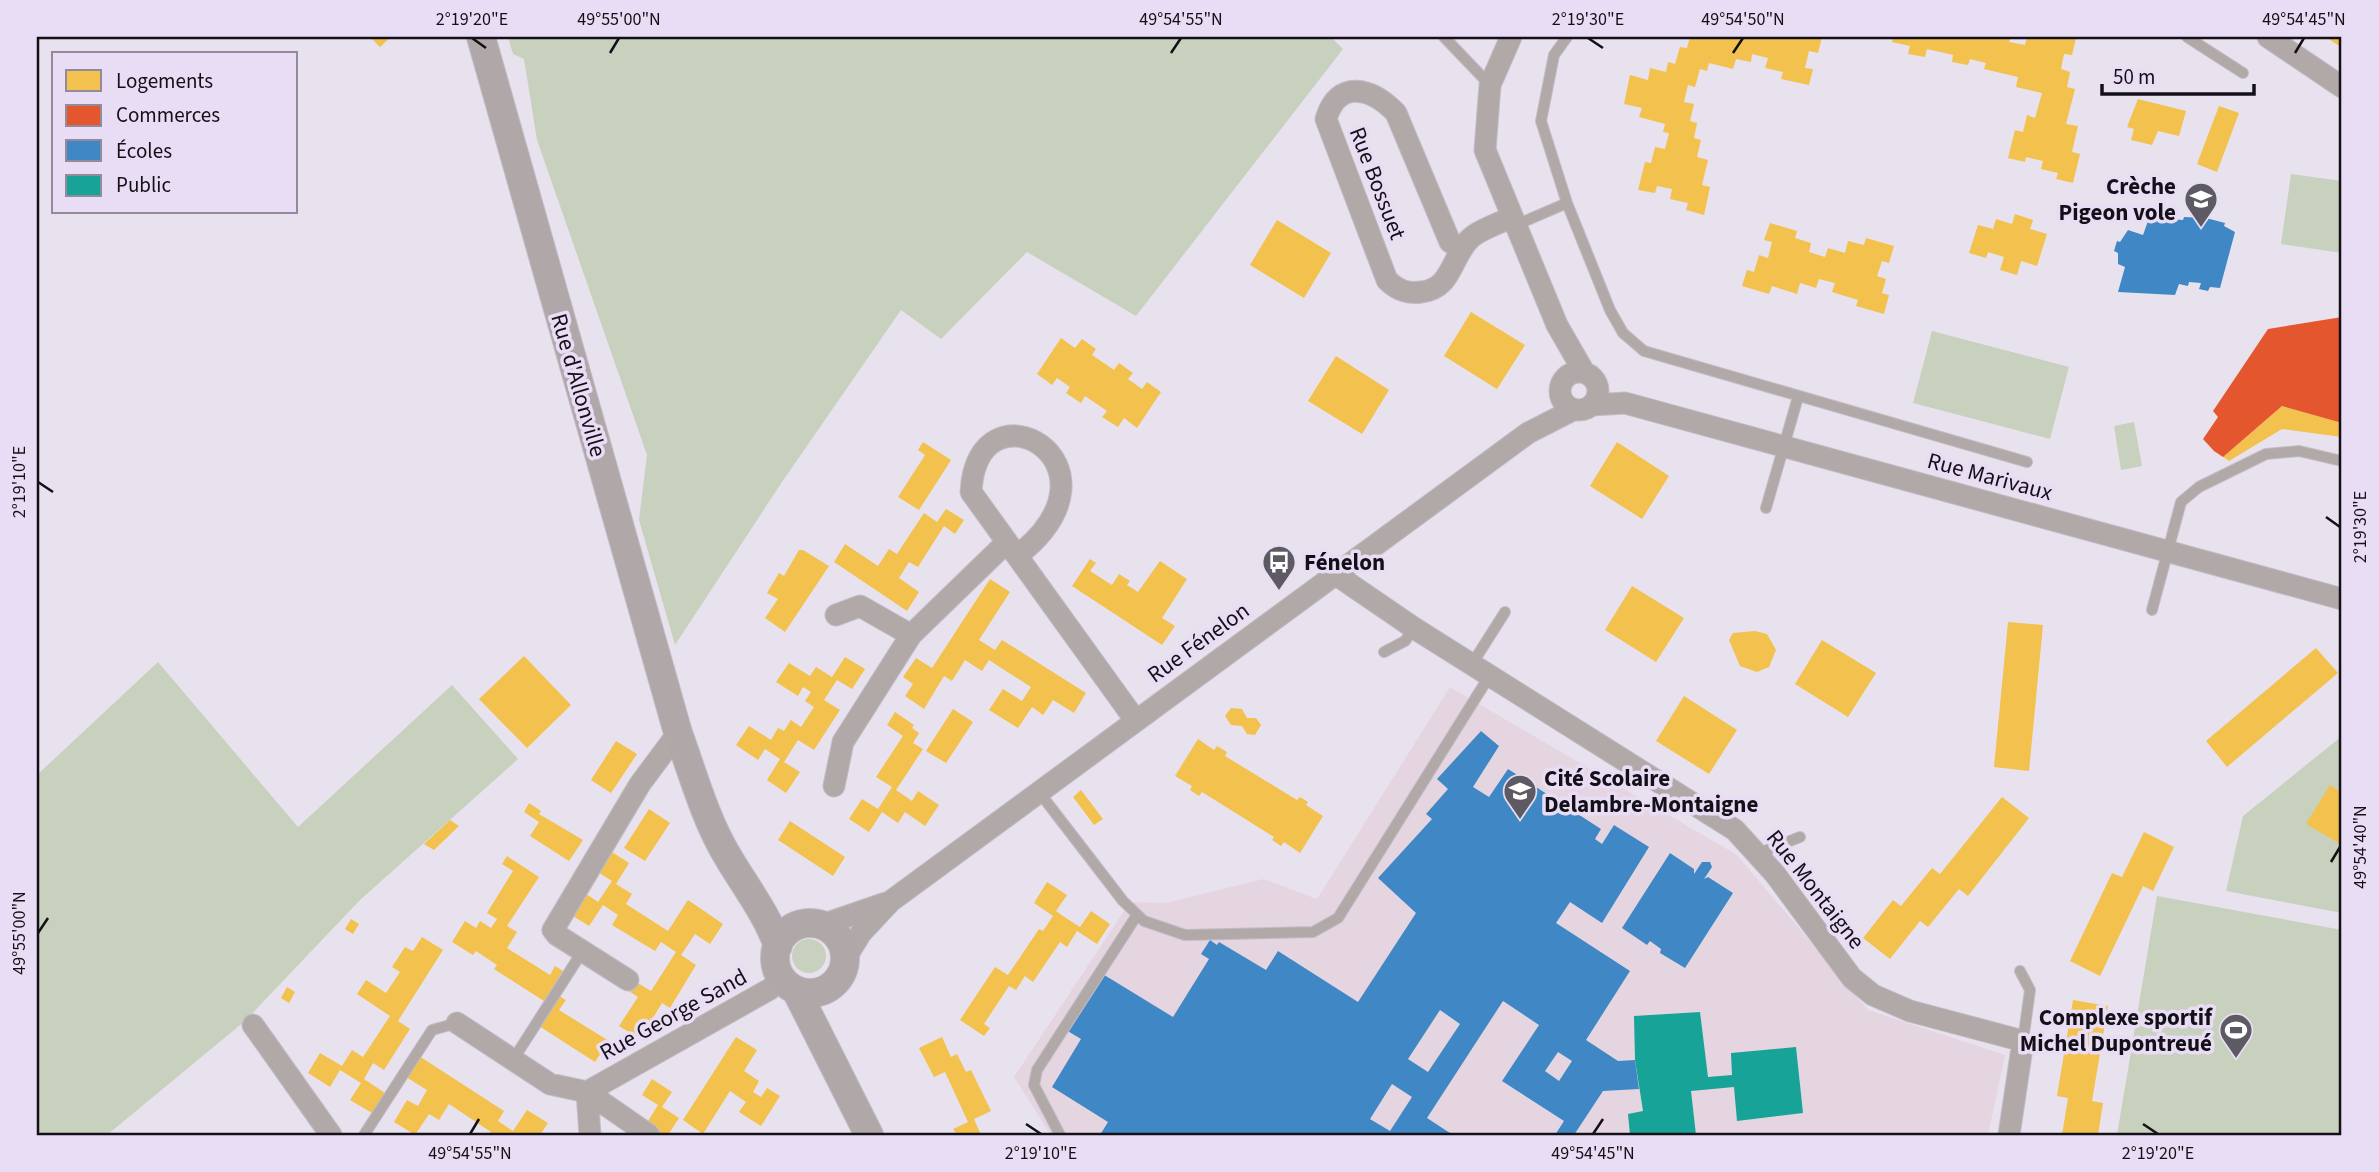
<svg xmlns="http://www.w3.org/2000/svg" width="2379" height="1172" font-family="'Source Sans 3',sans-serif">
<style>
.education{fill:#e5d5e1}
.green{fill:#c7d1bd}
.homes{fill:#f2c14e}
.shops{fill:#e4572e}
.schools{fill:#3f88c5;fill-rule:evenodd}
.public{fill:#17a398}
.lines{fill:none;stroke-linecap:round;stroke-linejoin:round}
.service-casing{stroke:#c2bdc7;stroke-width:12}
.minor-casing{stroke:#c2bdc7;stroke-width:23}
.secondary-casing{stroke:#c2bdc7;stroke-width:30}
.service{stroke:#b1a9a8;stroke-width:10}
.minor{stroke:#b1a9a8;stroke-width:21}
.secondary{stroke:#b0a8a8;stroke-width:28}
.ticks{fill:none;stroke:#141018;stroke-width:2.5}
.labels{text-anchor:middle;stroke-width:7;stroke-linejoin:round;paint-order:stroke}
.street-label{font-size:23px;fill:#141018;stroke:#e8ddf4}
.poi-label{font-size:23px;font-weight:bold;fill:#141018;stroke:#e8ddf4;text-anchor:end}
.neatline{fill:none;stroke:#141018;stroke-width:2.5}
.ticks-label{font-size:18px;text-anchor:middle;fill:#141018}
</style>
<rect width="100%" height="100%" fill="#e8e2ef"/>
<path class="education" d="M1450,687L1737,855L1868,1010L2005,1055L1988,1135H1051L1014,1077L1130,902L1165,903L1264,879L1317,899Z"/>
<path class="green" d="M508,37H1331L1343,49L1136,316L1027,252L941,339L901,310L782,482L675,645L639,520L647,455L537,140L524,59L513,54Z
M2291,174L2342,181V253L2281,244Z
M1932,331L2069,367L2050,439L1913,403Z
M2134,422L2142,466L2121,470L2114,426Z
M158,662L298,827L452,685L518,759L360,900L245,1021L107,1135H37V775Z
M2342,736V913L2226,891L2243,816Z
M2157,896L2342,930V1135H2117Z
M792 956a17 17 0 1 1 34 0a17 17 0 1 1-34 0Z"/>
<path class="homes" d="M370,37H391L380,47Z
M1690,37H1822L1818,53L1809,51L1805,68L1813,69L1809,85L1781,79L1783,72L1765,68L1768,58L1752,54L1751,62L1736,59L1733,69L1709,63L1707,71L1700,69L1695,87L1688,85L1684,102L1694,104L1690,121L1697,123L1694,138L1701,140L1697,157L1708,160L1702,185L1710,187L1704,215L1686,210L1688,203L1670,199L1672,189L1657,186L1655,193L1638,190L1645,162L1651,163L1655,147L1665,149L1669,133L1663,132L1665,124L1639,117L1642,108L1624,104L1630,75L1648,80L1650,68L1666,72L1668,62L1675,64L1680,47L1687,48Z
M1893,37H2011L2009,42L2025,45L2027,37L2076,38L2072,55L2064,54L2061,69L2070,72L2067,87L2075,89L2066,124L2078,126L2072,152L2080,154L2073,183L2056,179L2058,173L2041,169L2043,161L2026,157L2025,162L2008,158L2015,130L2023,132L2027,115L2035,118L2042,93L2016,87L2018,77L1984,69L1986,63L1970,59L1968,65L1952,62L1953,55L1927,49L1925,57L1908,54L1910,46L1892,42Z
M2326,37H2342V48Z
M2138,99L2186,111L2179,136L2158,131L2152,145L2131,140L2134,129L2127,127Z
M2219,106L2239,113L2217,172L2197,164Z
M2015,214L2033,220L2030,229L2047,234L2037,266L2021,261L2017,275L2000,270L2004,257L1988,252L1986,258L1969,253L1978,225L1993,229L1996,219L2012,224Z
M1277,220L1331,253L1304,298L1250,265Z
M1770,223L1797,231L1795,238L1811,243L1809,252L1825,257L1828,248L1845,253L1848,241L1864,245L1866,238L1894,246L1889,263L1882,261L1877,276L1886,279L1882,293L1889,295L1884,314L1856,306L1858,300L1832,292L1835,283L1819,279L1816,288L1800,283L1797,294L1772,286L1769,294L1742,286L1747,270L1754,272L1759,255L1768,258L1772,242L1764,240Z
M1471,312L1525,345L1497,389L1444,356Z
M1061,338L1075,348L1082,339L1096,349L1092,355L1114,370L1119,363L1133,373L1128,379L1142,389L1147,382L1161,392L1137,428L1124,418L1118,427L1102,417L1107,411L1085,396L1081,403L1066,393L1070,387L1057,378L1052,385L1037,374Z
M1336,356L1389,390L1362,434L1308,401Z
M2282,406L2342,423V437L2282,429L2229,461L2223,457Z
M923,442L951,460L919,510L898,497L925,455L918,450Z
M1617,442L1669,476L1642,519L1590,486Z
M946,509L964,520L955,534L944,526L918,567L909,562L899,578L919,592L907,611L834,562L845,544L878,566L889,549L897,554L924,513L937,522Z
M799,550H803L829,566L785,632L765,618L778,599L767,593L779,573L784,576Z
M1090,559L1096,563L1090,571L1112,585L1119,574L1130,581L1127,585L1138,592L1160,561L1187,579L1162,618L1175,626L1162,645L1072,586Z
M990,579L1010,592L979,640L995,650L1002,640L1086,693L1074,713L1053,700L1043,715L1032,707L1018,728L989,710L1003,689L1022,701L1031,687L989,660L982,671L965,660L952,681L944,676L924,709L905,696L913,684L903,677L916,658L932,668Z
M1632,586L1684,618L1656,662L1605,630Z
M2008,622L2043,625L2029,771L1994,767Z
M1755,631L1767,634L1776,650L1769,667L1757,672L1740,666L1729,640L1733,633Z
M1822,640L1876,673L1848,717L1795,684Z
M2316,648L2338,673L2227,767L2206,741Z
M524,656L571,705L527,748L479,699Z
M845,657L865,669L852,689L837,680L824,700L840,710L814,750L798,740L784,762L800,772L786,793L767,780L780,759L765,749L758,760L736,745L749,726L771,740L778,728L784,731L791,720L801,727L814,707L805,701L811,692L803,687L798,696L776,682L789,663L810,676L816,667L832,677Z
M1684,696L1737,730L1709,774L1656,741Z
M1231,708L1242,709L1247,718H1256L1261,725L1255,735L1247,734L1242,726L1231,725L1225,716Z
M953,709L973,722L946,763L926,751Z
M895,712L914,725L912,728L919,733L913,743L923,749L896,790L912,801L918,791L939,805L925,826L905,812L898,823L882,812L869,832L849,819L862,799L878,809L892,787L876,777L903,736L887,725Z
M1198,739L1214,750L1217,746L1227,752L1225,756L1297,800L1300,797L1308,802L1306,805L1323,816L1300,853L1284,842L1281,846L1272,840L1274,837L1202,792L1199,796L1190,790L1192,786L1175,776Z
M616,741L637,754L611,793L591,780Z
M2330,785L2342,793V845L2306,824Z
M1081,790L1103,819L1094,825L1073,797Z
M2002,797L2029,818L1968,896L1959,889L1928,927L1920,921L1890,959L1863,938L1893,900L1901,906L1932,868L1940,874Z
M529,803L541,811L539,814L583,840L569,861L530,836L539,822L524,812Z
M649,809L670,823L645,861L624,848Z
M450,820L459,826L434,850L424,844Z
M790,821L845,857L833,876L778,840Z
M2144,832L2174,847L2153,891L2143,886L2100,976L2070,961L2112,873L2122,877Z
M609,850L629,863L616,884L632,894L626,904L668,931L688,900L723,924L710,944L695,934L681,955L696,965L670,1008L662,1003L640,1039L619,1026L638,997L629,991L636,982L651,991L676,952L661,942L655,951L612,925L618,915L603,905L589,926L568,913L582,891L598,902L612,881L596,871Z
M507,856L539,877L507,926L517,932L507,948L550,975L555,966L563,971L544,1001L494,969L497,965L476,951L473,955L452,942L465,921L476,928L480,921L491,928L497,919L487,913L513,871L502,864Z
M1047,882L1067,895L1056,911L1063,916L1080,927L1091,911L1110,924L1097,944L1077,931L1067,947L1060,942L1033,982L1025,976L1016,990L1009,986L984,1024L990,1028L984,1036L960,1020L995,967L1008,975L1039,929L1043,931L1053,916L1034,903Z
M351,919L359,924L353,934L345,929Z
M422,937L443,950L398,1021L410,1029L384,1070L373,1063L364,1079L385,1093L372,1113L350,1100L361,1083L340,1070L330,1087L308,1073L320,1053L342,1066L352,1050L363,1057L390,1016L357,994L366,980L386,993L400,972L392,967L405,947L413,951Z
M287,987L295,992L289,1003L281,998Z
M559,996L566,1000L559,1010L609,1041L595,1062L539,1026Z
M2073,1000L2108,1006L2092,1101L2103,1103L2098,1135H2062L2068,1098L2057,1096Z
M736,1037L757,1050L744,1071L759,1081L753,1092L761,1097L767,1088L780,1096L761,1126L739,1112L746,1102L730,1091L703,1134L683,1120Z
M942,1037L951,1057L957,1054L966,1072L971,1070L991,1111L974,1119L981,1135H957L953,1129L968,1122L945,1072L934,1077L919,1048Z
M419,1056L504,1111L498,1121L513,1131L527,1110L548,1123L540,1135H488L491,1132L449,1104L439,1120L429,1114L415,1135L394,1122L407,1100L418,1106L427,1090L406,1077Z
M652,1079L672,1092L662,1107L679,1118L668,1135H659L645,1126L658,1105L642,1095Z"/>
<path class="shops" d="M2342,317V423L2282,406L2223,457L2214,451L2203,439L2218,417L2213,411L2268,329Z"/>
<path class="schools" d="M2184,217L2206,218L2225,223L2224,226L2235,232L2220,288L2210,287L2208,291L2199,289L2201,283L2189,282L2188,286L2179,284L2175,295L2118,292L2125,267L2118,264V253L2114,251L2117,241L2120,242L2128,230L2143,235L2148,221H2161L2162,218L2183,220Z
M1481,731L1499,746L1473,787L1489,797L1508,769L1601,829L1595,839L1602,844L1614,825L1649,847L1602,923L1570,902L1556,923L1630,971L1586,1040L1618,1061L1635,1060L1639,1089L1603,1091L1574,1135H1555L1564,1121L1502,1081L1539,1025L1503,1001L1427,1118L1453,1135H1100L1108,1122L1052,1087L1081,1039L1066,1030L1101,973L1173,1017L1209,959L1201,954L1210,940L1217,945L1219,942L1266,970L1278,951L1358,1002L1416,913L1378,878L1432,819L1426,814L1448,789L1437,779ZM1440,1010L1460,1024L1428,1072L1408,1059ZM1558,1052L1572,1061L1559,1081L1545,1071ZM1392,1084L1412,1097L1390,1131L1370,1119Z
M1670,853L1694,869V874L1702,862H1710L1712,867L1704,879L1708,877L1733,893L1685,968L1660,953L1661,949L1650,941L1647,945L1622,928Z"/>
<path class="public" d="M1700,1012L1708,1077L1732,1075L1731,1053L1796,1047L1803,1113L1737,1121L1734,1087L1691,1091L1696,1135H1630L1628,1114L1643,1111L1635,1060L1634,1016Z"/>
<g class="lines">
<defs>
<path id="service" d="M1444,37L1490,85
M1567,37L1554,55L1541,121L1567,203L1610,310L1623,333L1644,351L2027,462
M2187,37L2243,73
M1516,225L1567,203
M1766,508L1798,397
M2152,610L2181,502L2199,487L2266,454L2299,451L2342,461
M1384,652L1405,641L1414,628
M1472,664L1505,612
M1039,792L1123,901L1144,921L1185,935L1313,932L1338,918L1490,675
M1757,854L1800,837
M2020,971L2030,990L2023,1041
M513,1060L582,952
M364,1135L432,1030L457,1023
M1060,1135L1034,1085L1037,1070L1137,915"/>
<path id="minor" d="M1511,37L1490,85L1485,150L1557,325L1584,372
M2268,37L2342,87
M1462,248L1450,242L1396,113C1372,88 1338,78 1326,119L1387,280C1397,290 1407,294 1421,292C1454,289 1451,253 1473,236C1484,228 1500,223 1512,217
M1560 391a19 19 0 1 1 38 0a19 19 0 1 1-38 0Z
M1592,405L1625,403L2342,599
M1017,556C1136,463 977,375 971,492L1136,721
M1335,574L1414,628L1735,830L1775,874L1852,978L1873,995L1910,1011L2023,1041L2009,1135
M836,615L860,606L911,635
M834,786L843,742L911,635L1007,542
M822,925L886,903
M845,959L861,933L891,901L1528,433L1573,410
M628,980L557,935L553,930L640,784L678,733
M457,1023L550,1084L587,1092L770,989L782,979
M253,1025L331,1135
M587,1092L649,1135
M587,1092L590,1135"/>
<path id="secondary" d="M481,37L678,733C693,774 705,819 728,857C745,886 767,914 778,946
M775 958a35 35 0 1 1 70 0a35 35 0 1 1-70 0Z
M796,990L869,1135"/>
</defs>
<use href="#service" class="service-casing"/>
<use href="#minor" class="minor-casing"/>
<use href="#secondary" class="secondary-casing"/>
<use href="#service" class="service"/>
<use href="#minor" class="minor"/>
<use href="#secondary" class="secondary"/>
</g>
<path class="ticks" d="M472,38L486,48M1588,38L1603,48M610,53L619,38M1171,53L1181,38M1733,53L1743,38M2295,53L2304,38M38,482L53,492M2326,517L2340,527M2331,862L2340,847M38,933L48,918M1026,1124L1041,1134M2143,1124L2158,1134M470,1134L479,1119M1593,1134L1603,1119"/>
<defs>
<symbol id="school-pin" viewBox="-11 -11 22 30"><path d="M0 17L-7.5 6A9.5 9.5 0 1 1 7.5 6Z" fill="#5e5a63" stroke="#e8ddf4"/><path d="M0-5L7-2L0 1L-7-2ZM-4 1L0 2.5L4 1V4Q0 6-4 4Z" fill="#fff"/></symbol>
<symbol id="bus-pin" viewBox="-11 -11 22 30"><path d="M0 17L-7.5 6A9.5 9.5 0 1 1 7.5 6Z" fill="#5e5a63" stroke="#e8ddf4"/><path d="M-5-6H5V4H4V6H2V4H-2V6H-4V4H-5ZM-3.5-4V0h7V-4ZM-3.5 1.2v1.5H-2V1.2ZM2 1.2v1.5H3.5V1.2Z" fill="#fff"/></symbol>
<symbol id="university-pin" viewBox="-11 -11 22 30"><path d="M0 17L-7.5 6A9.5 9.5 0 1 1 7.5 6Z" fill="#5e5a63" stroke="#e8ddf4"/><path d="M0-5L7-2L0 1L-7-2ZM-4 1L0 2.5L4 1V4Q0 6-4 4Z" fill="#fff"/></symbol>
<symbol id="stadium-pin" viewBox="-11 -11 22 30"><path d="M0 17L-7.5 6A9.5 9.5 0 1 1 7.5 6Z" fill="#5e5a63" stroke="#e8ddf4"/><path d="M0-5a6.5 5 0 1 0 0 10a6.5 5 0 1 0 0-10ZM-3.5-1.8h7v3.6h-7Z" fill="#fff"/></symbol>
</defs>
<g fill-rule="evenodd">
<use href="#school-pin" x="2182" y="180" width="38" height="52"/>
<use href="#bus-pin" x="1260" y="543" width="38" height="52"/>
<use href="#university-pin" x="1501" y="772" width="38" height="52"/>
<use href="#stadium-pin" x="2217" y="1011" width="38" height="52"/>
</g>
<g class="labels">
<g class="street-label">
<text transform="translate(1378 183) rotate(69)" y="8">Rue Bossuet</text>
<text transform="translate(579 385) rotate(74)" y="8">Rue d'Allonville</text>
<text transform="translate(1990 476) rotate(15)" y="8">Rue Marivaux</text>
<text transform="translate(1198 642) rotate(-36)" y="8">Rue Fénelon</text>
<text transform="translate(1816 889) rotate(52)" y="8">Rue Montaigne</text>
<text transform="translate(673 1014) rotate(-29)" y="8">Rue George Sand</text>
</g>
<g class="poi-label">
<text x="2176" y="194">Crèche<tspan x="2176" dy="26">Pigeon vole</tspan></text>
<text x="1304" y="570" text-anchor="start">Fénelon</text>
<text x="1544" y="786" text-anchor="start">Cité Scolaire<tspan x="1544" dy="26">Delambre-Montaigne</tspan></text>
<text x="2212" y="1025">Complexe sportif<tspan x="2212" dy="26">Michel Dupontreué</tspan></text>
</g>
</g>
<rect width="2379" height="1172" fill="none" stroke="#e8ddf4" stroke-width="77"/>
<rect x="52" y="52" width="245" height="161" fill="#e8ddf4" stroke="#938b9c" stroke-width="2"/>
<rect x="66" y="70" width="35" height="21" fill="#f2c14e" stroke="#938b9c" stroke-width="2"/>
<text x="116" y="88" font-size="21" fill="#141018">Logements</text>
<rect x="66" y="105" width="35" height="21" fill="#e4572e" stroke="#938b9c" stroke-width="2"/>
<text x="116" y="122" font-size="21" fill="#141018">Commerces</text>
<rect x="66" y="140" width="35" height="21" fill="#3f88c5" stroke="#938b9c" stroke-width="2"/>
<text x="116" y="158" font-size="21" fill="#141018">Écoles</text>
<rect x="66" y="175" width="35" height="21" fill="#17a398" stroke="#938b9c" stroke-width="2"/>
<text x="116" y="192" font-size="21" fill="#141018">Public</text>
<path d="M2102 84v10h152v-10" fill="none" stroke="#141018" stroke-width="3.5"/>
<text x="2113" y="84" font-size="21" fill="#141018" stroke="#e8ddf4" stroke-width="5" paint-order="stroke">50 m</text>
<rect x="38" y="38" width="2302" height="1096" class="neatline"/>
<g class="ticks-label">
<text x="472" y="25">2°19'20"E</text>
<text x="619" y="25">49°55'00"N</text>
<text x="1181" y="25">49°54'55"N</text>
<text x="1588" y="25">2°19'30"E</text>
<text x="1743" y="25">49°54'50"N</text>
<text x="2304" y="25">49°54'45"N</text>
<text transform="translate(19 482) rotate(-90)" y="6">2°19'10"E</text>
<text transform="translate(2360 527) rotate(-90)" y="6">2°19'30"E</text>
<text transform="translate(2360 847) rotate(-90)" y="6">49°54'40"N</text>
<text transform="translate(19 933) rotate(-90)" y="6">49°55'00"N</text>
<text x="470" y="1159">49°54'55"N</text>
<text x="1041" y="1159">2°19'10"E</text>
<text x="1593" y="1159">49°54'45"N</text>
<text x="2158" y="1159">2°19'20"E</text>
</g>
</svg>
